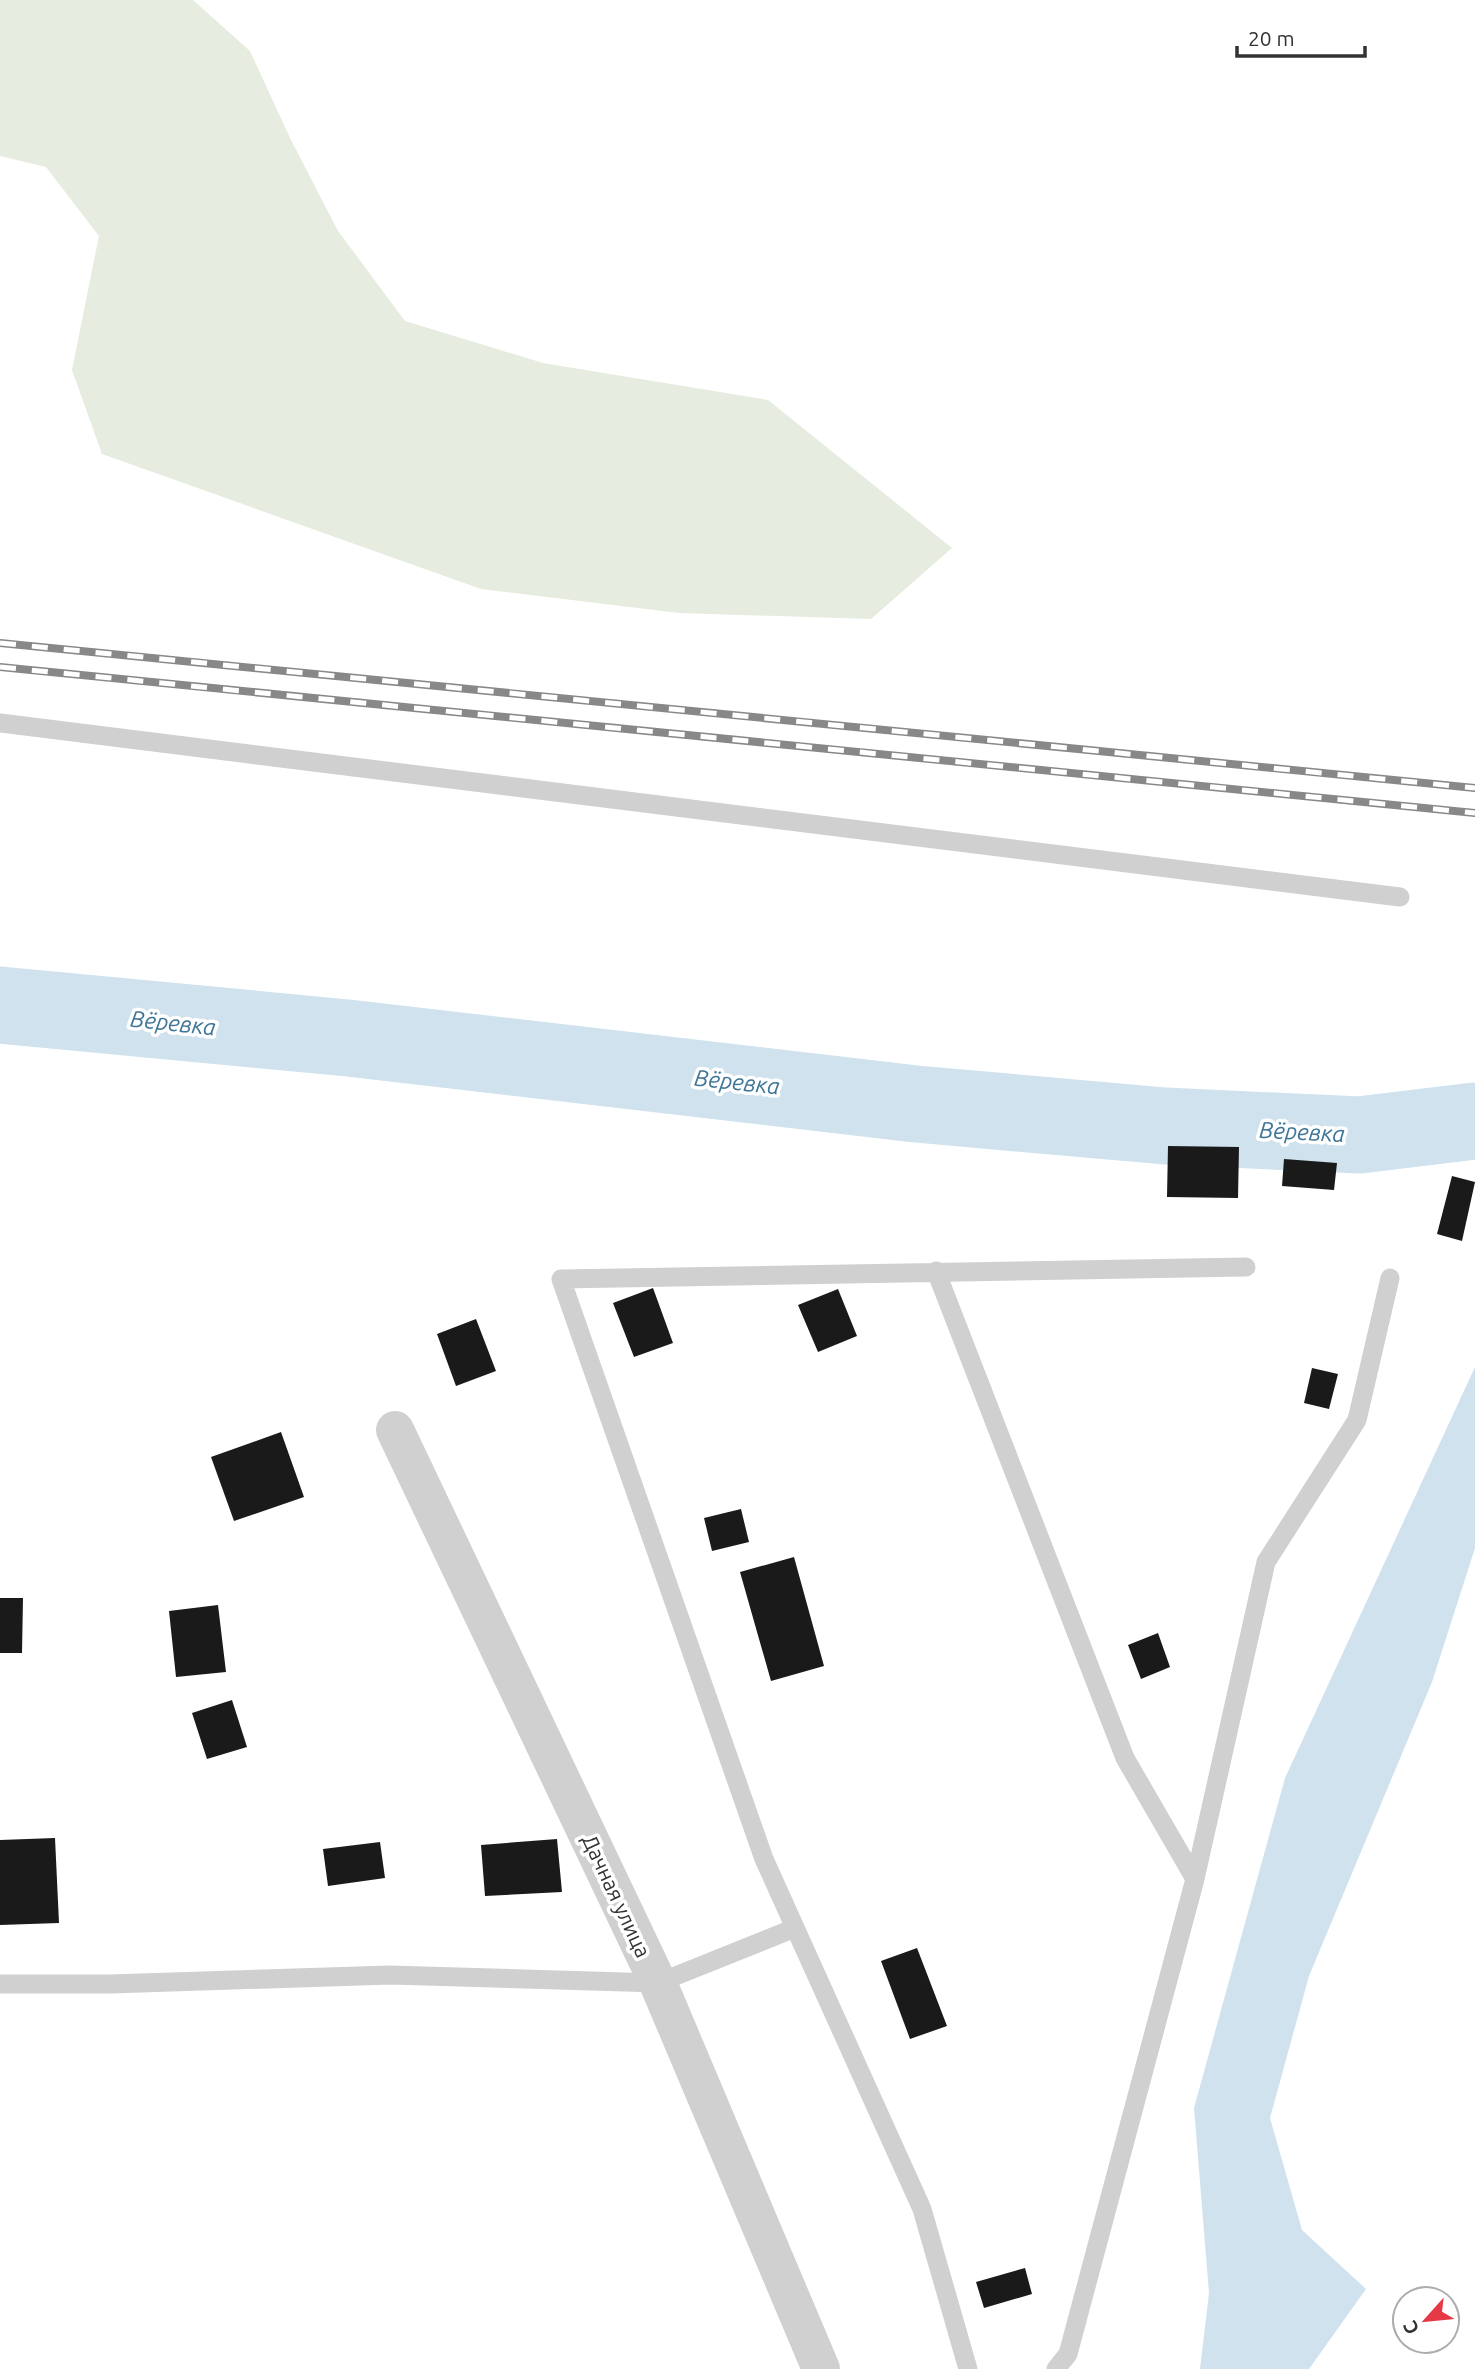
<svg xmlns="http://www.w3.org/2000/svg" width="1475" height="2369" font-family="Ubuntu,sans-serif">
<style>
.green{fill:#e6ecdf}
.water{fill:#cfe2ee}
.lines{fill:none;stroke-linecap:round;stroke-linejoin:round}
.river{stroke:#cfe2ee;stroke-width:77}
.building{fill:#1a1a1a}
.lane{stroke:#d0d0d0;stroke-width:19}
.street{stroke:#d0d0d0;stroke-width:38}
.rail-casing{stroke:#888;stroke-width:8}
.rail{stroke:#fff;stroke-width:5;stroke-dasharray:16;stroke-linecap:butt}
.labels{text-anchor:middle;stroke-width:7;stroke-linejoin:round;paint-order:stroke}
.street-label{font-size:21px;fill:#333;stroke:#fff}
.water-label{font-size:23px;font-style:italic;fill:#3f7597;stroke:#fff}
</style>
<rect width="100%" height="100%" fill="#fff"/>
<path class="green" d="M0,0H193L250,51L290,138L338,231L405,321L543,363L768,400L952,548L871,619L679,613L481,589L102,454L72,370L99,236L46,167L0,156Z"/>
<path class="water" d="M1475,1367V1548L1432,1682L1309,1976L1270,2118L1302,2230L1366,2289L1309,2369H1200L1209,2293L1194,2108L1285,1778Z"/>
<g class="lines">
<path class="river" d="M0,1005L348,1038L916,1104L1165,1126L1359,1135L1475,1121"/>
</g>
<path class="building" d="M1168,1146L1239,1147L1238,1198L1167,1197Z
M1284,1159L1337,1163L1334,1190L1282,1186Z
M1452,1176L1475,1182L1462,1241L1437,1234Z
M653,1288L673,1343L634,1357L613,1303Z
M838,1289L857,1336L818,1352L798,1305Z
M476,1319L496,1371L456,1386L437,1334Z
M1312,1368L1338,1374L1329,1409L1304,1403Z
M281,1432L304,1497L234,1521L211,1457Z
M741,1509L749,1542L712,1551L704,1518Z
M794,1557L824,1666L771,1681L740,1572Z
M0,1598H23L22,1653H0Z
M218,1605L226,1672L176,1677L169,1611Z
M1158,1633L1170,1667L1141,1679L1128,1645Z
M232,1700L247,1747L207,1759L192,1713Z
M55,1838L59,1923L0,1925V1840Z
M557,1839L562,1892L485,1896L481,1845Z
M380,1842L385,1878L328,1886L323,1849Z
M917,1948L947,2026L910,2039L881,1961Z
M1025,2268L1032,2294L984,2308L976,2282Z"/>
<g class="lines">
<path class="lane" d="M0,723L1400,897
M936,1271L1125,1758L1195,1879
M0,1984H110L390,1975L658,1983L795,1928
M968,2369L922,2209L764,1859L561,1279L1246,1267
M1056,2369L1068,2354L1195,1879L1266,1562L1357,1420L1390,1278"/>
<path class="street" d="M395,1430L658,1983L821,2369"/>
<defs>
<path id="rail" d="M0,643L1475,788
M0,667L1475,813"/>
</defs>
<use href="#rail" class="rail-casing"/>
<use href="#rail" class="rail"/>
</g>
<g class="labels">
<g class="street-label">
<text transform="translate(616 1896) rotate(65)" y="7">Дачная улица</text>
</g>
<g class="water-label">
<text transform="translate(173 1023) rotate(6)" y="8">Вёревка</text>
<text transform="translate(737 1082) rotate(6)" y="8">Вёревка</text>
<text transform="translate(1302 1132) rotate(3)" y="8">Вёревка</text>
</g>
</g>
<g transform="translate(1426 2320) rotate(243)"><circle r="33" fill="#ffffff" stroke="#adadad" stroke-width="2"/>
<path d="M0-5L12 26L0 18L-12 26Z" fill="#e63946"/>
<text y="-10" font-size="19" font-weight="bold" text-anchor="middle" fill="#333333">С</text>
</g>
<path d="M1237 46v10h128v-10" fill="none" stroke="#333333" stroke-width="3.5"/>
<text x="1248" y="46" font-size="21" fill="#333333" stroke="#ffffff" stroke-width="5" paint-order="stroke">20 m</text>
</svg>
